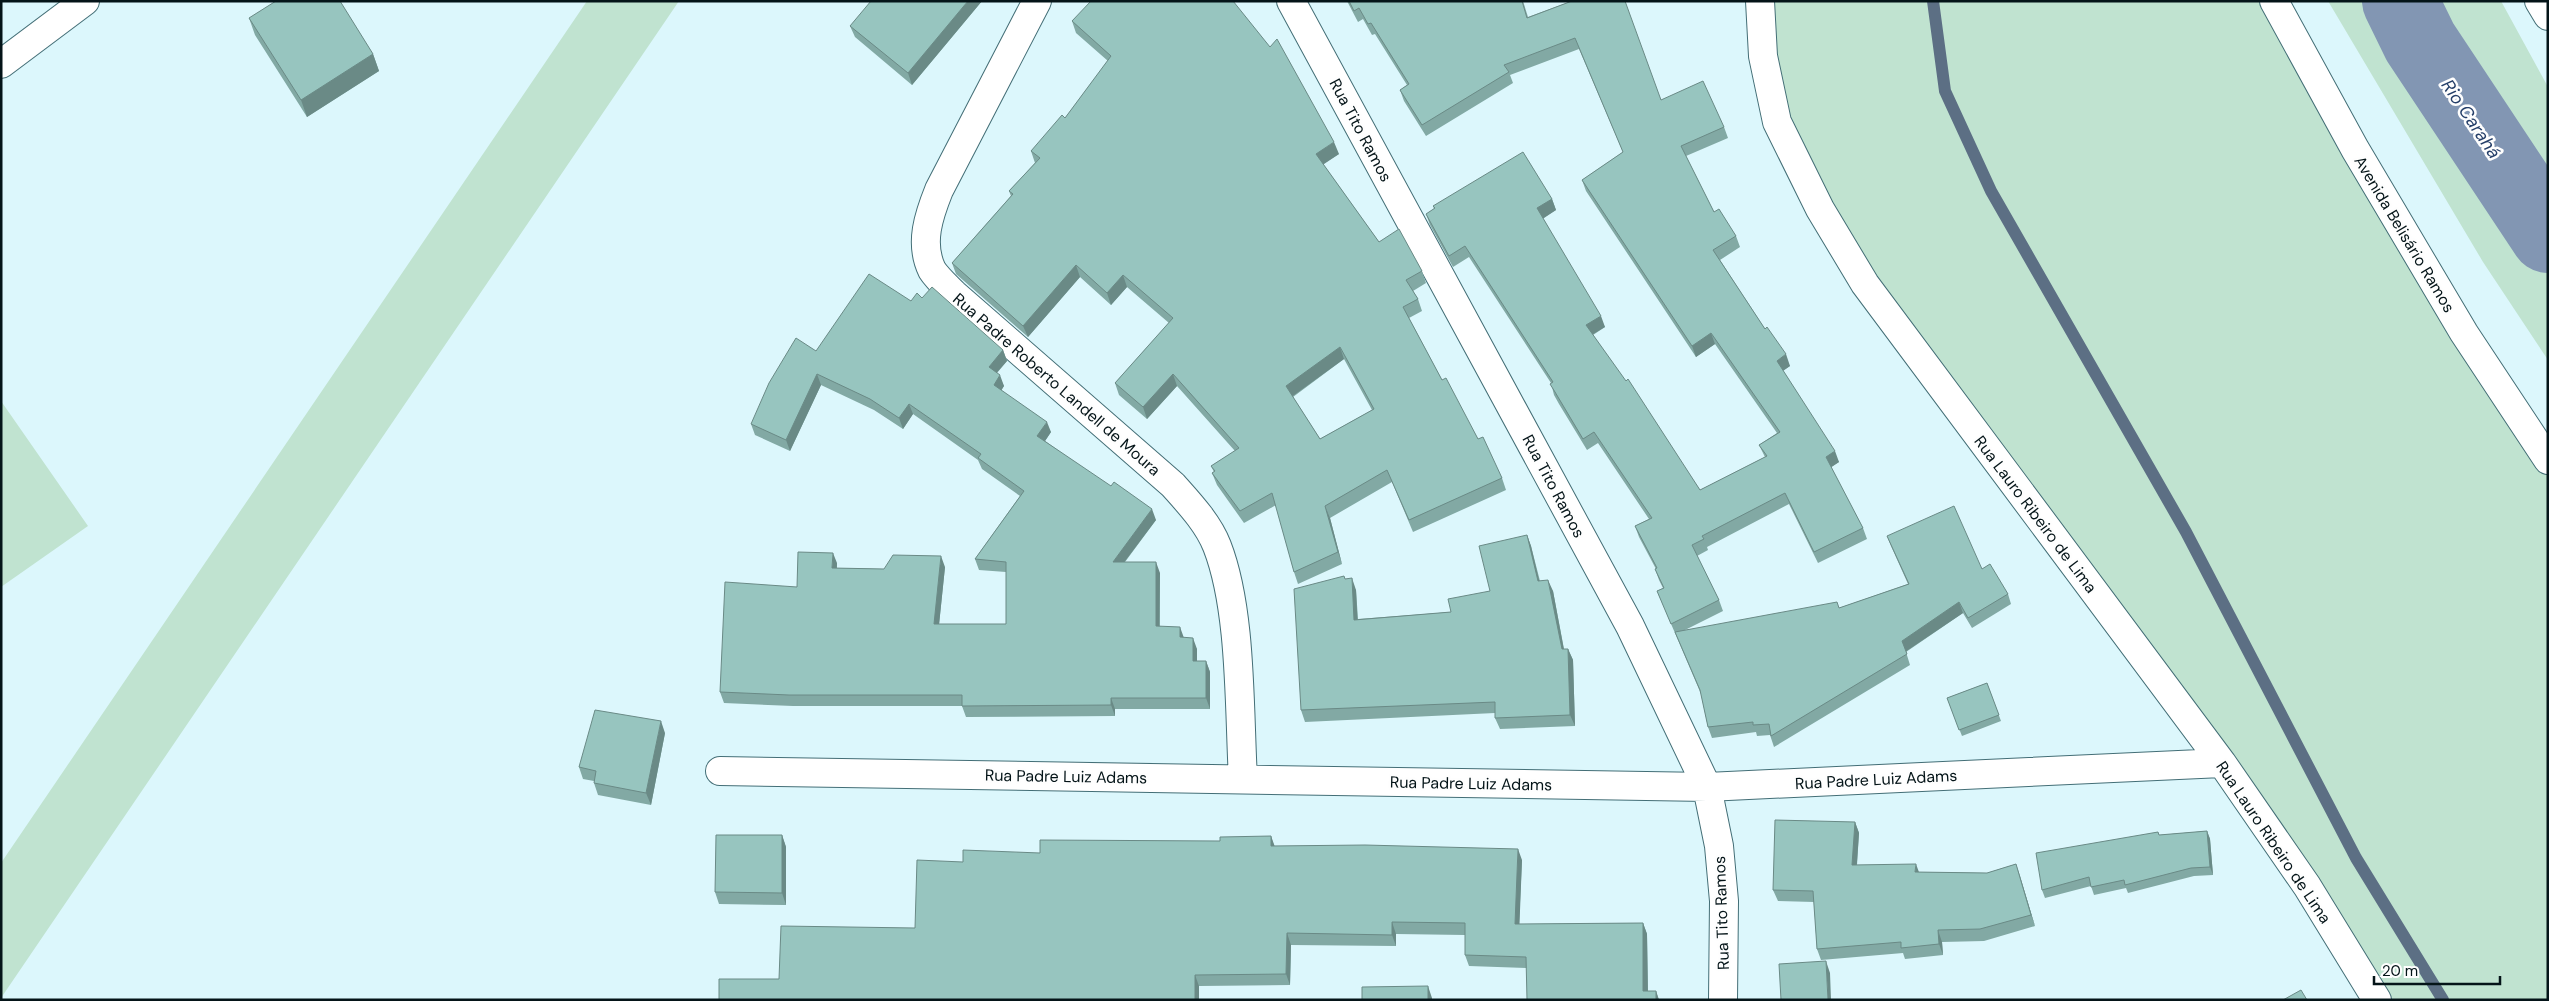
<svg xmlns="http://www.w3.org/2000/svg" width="2549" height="1001" font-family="'DM Sans',sans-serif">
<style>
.green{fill:#c0e3d0}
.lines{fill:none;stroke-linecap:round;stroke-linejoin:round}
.stream{stroke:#5c6f84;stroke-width:12}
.river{stroke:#8296b3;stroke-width:76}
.minor-casing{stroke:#436e76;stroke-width:30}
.secondary-casing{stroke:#436e76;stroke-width:30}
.minor{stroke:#fff;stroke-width:28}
.secondary{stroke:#fff;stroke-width:28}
.wall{fill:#82a9a4;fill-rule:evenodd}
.shaded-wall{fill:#6a8a86}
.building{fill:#97c5bf;stroke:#6a8a86;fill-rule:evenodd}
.labels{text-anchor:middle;stroke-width:5;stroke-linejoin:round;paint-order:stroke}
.street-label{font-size:16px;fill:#041418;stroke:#fefefe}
.water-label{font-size:18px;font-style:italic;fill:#253f69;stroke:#fefefe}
</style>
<rect width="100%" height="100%" fill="#dcf7fc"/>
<path class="green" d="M587,1H679L1,998V863Z
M1760,1H2274L2548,460V1000H2377L1865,284L1777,122Z
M2328,1H2501L2548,87V360L2483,262Z
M1,401L88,526L1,587Z"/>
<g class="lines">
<path class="stream" d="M1933,1L1945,91L1991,191L2186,532L2356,858L2443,1000"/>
<path class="river" d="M2400,1L2420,42L2548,235"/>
<defs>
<path id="minor" d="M1037,1L939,190C929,215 919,243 932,270C937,278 947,287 954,294L1173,485C1189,503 1208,523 1217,546C1242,610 1239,710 1243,779
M1291,1L1630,626L1707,787L1719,846L1724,901L1723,1000
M1760,1L1763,56L1777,122L1820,209L1865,284L2222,763L2307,886L2377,1000
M720,771L1707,787L2222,763"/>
<path id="secondary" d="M2274,1L2355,149L2464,333L2548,460
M2539,1L2548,16
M1,64L85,1"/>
</defs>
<use href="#minor" class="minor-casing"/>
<use href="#secondary" class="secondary-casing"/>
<use href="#minor" class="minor"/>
<use href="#secondary" class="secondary"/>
</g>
<path class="wall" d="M982,1L912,85L855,37L850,26Z
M1347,1H1523L1528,17L1572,1L1661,100L1724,127L1728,138L1686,156L1714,212L1736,236L1740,247L1720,260L1765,329L1790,366L1783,371L1839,462L1831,467L1863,528L1867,539L1818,563L1789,504L1707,547L1708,550L1697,556L1719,600L1723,611L1685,630L1839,608L1908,584L1891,546L1887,536L1982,569L2008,594L2011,604L1972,628L1963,613L1906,652L1910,665L1774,747L1770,735L1757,736L1756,732L1712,738L1708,727L1701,694L1657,591L1663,588L1659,580L1655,569H1656L1639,537L1635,526L1649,519L1598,443L1587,450L1559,404L1554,395L1551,383L1469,257L1453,267L1430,225L1426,214L1434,209L1433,206L1552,199L1556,210L1543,218L1605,327L1593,335L1700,490L1765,457L1759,445L1777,433L1715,344L1696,357L1586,191L1582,180L1623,152L1579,49L1510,75L1513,83L1426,136L1404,101L1400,90L1407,85L1375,34L1372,35L1363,19L1358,22Z
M249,18L373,54L379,71L307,117L255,35Z
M1072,21L1339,154L1323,164L1379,242L1422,271L1426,283L1413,291L1418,299L1422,311L1409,318L1442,380L1502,478L1506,490L1413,532L1392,482L1330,518L1342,564L1298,584L1294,572L1276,505L1244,523L1217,485L1212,473L1214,472L1211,466L1235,451L1177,386L1147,419L1119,395L1115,383L1169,323L1127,287L1111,305L1080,277L1028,337L956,274L952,263L1011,196L1009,191L1035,163L1031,151L1065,118L1108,61L1076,33ZM1344,359L1372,410L1320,439L1293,397Z
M922,298L1003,350L1007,361L997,373L1004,386L1001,390L1051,432L1045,441L1156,520L1125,562L1160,573V626L1184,638L1197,649V661H1206L1210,672V709H1115V716L966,717L962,706H793L724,703L720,692L797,587L837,563V568L884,569L945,567L939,624H1006V572L979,570L975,559L1020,496L982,469L978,460L913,414L903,429L874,410L821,385L790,451L755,435L751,424L816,351L911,301Z
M1527,535L1531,546L1540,581L1553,591L1564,649H1568L1573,660L1575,726L1500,729L1495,718V713L1305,722L1301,710L1345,579L1356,590L1358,619L1451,612L1490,591Z
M1987,683L2001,721L1962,736L1947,698Z
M665,733L651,805L598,795L594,783V781L583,779L579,767Z
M1855,822L1859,833L1857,865L1919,872L1987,873L2016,864L2035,926L1984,941L1942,942L1943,955L1905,959L1903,953L1821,960L1817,949L1814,902L1778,901L1773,890Z
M2207,831L2210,839L2213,875L2194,876L2128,893L2126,888L2094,895L2091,886L2045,898L2042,890L2158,832L2159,835Z
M782,835L786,847V905L719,904L715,892Z
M1271,836L1274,846L1522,860L1519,924L1643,923L1647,934L1648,991H1656L1659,1000H1527V968L1469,966L1465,955V935L1396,934V946L1291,945L1290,985L1199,986L779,979L915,928L963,862L1040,853L1220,841Z"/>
<path class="shaded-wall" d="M968,1H982L912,85L908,73Z
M373,54L379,71L307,117L301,100Z
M1334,142L1339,154L1321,166L1316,154Z
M1552,199L1556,210L1541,220L1537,208Z
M1076,265L1080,277L1028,337L1023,326Z
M1123,275L1127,287L1111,305L1107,293Z
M1601,316L1605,327L1590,336L1586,325Z
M1711,333L1715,344L1696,357L1692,346Z
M1340,347L1344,359L1290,398L1286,386Z
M1003,350L1007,361L992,378L989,367Z
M1786,354L1790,366L1781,372L1777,361Z
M817,374L821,385L790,451L786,440Z
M1173,374L1177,386L1147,419L1143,407Z
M1000,375L1004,386L998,396L994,385Z
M909,404L913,414L903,429L899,418Z
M1047,422L1051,432L1041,447L1037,436Z
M1835,451L1839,462L1830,468L1826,457Z
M1325,506L1330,518L1342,564L1338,552Z
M1152,509L1156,520L1116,573L1113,562Z
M1527,535L1531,546L1542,593L1538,581Z
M833,553L837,563L836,579L832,568Z
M941,556L945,567L938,635L934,624Z
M1156,562L1160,573L1159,637L1156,626Z
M1352,578L1356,590L1358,631L1354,620Z
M1548,580L1553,591L1566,661L1562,649Z
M1959,602L1963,613L1905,652L1902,641Z
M1180,627L1184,638L1180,637Z
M1193,638L1197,649V672L1193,661Z
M1568,649L1573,660L1575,726L1570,715Z
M1206,661L1210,672V709L1206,698Z
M1111,698L1115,709V716L1111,705Z
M661,721L665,733L651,805L646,793Z
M1855,822L1859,833L1856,876L1852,865Z
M2207,831L2210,839L2213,875L2210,867Z
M782,835L786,847V905L782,893Z
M1271,836L1275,847L1271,846Z
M1518,849L1522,860L1519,936L1515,924Z
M1916,864L1920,875L1915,872Z
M2016,864L2020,876L2035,926L2031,915Z
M1392,922L1396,934V946L1392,935Z
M1643,923L1647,934L1648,1000L1643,991Z
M1938,930L1942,942L1943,955L1939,944Z
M1287,933L1291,945L1290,985L1286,974Z
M1826,961L1830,973L1831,1000H1828Z
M1195,975L1199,986V1000H1195Z
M1428,986L1432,998V1000H1428Z
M1656,991L1659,1000H1656Z"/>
<path class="building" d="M276,1H340L373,54L301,100L249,18Z
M871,1H968L908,73L850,26Z
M1091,1H1233L1270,47L1277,39L1334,142L1316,154L1379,242L1399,229L1422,271L1406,280L1418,299L1403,307L1442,380L1446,378L1478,439L1483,437L1502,478L1409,520L1387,470L1325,506L1338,552L1294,572L1272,493L1240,511L1212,473L1215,471L1211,466L1239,448L1173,374L1143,407L1115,383L1173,318L1123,275L1107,293L1076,265L1023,326L952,263L1013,194L1009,191L1040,158L1031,151L1062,115L1065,118L1111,56L1072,21ZM1340,347L1374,409L1320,439L1286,386Z
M1349,1H1522L1527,18L1572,1H1625L1661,100L1703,81L1724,127L1681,146L1714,212L1719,209L1736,236L1713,250L1765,329L1767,327L1786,354L1777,361L1835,451L1826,457L1863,528L1814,552L1785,493L1702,536L1704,539L1692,545L1719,600L1671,624L1657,591L1664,588L1655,569L1657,568L1635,526L1652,518L1594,432L1583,439L1555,392L1550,384L1553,382L1465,246L1449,256L1426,214L1435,208L1433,206L1523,152L1552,199L1537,208L1601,316L1586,325L1626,381L1628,379L1700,490L1767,456L1759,445L1780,432L1711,333L1692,346L1582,180L1623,152L1575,38L1504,65L1509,72L1422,125L1400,90L1409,84L1371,23L1368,24L1359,8L1354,11Z
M869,274L911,301L917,293L922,298L932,287L1003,350L989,367L1000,375L994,385L1047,422L1037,436L1111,486L1114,482L1152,509L1113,562H1156V626L1180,627V637L1193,638V661H1206V698H1111V705L962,706V695H789L720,692L725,582L797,587L798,552L833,553L832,568L884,569L893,555L941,556L934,624H1006V562L975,559L1024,491L978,458L981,454L909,404L899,418L870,399L817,374L786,440L751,424L769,383L796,338L816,351Z
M1954,506L1982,569L1990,564L2008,594L1968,618L1959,602L1902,641L1907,654L1771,736L1769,724L1753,725V722L1708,727L1700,690L1675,632L1837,602L1839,608L1909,584L1887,536Z
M1527,535L1538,581L1548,580L1562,649H1568L1570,715L1495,718V702L1301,710L1294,589L1344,576L1345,579L1352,578L1354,620L1451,612L1448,599L1490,591L1479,546Z
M1987,683L1999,715L1959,730L1947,698Z
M595,710L661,721L646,793L594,783L596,771L579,767Z
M1775,820L1855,822L1852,865L1916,864L1915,872L1987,873L2016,864L2031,915L1980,929L1938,930L1939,944L1901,948V942L1817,949L1813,891L1773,890Z
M2207,831L2210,867L2191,868L2125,885L2124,880L2091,887L2089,877L2042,890L2036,853L2158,832L2159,835Z
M716,835H782V893L715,892Z
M1271,836V846L1365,845L1518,849L1515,924L1643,923V991H1656V1000H1527L1526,957L1465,955V923L1392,922V935L1287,933L1286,974L1195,975V1000H719V979H779L781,926L915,928L917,860L963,862V850L1040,853V840L1220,841V837Z
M1826,961L1828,1000H1781L1779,964Z
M1428,986V1000H1362V987Z
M2301,990L2307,1000H2283Z"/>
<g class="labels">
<g class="street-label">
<text transform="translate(1361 130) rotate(62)" y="6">Rua Tito Ramos</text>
<text transform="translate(2405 234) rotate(59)" y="6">Avenida Belisário Ramos</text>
<text transform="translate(1057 384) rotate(41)" y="6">Rua Padre Roberto Landell de Moura</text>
<text transform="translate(1554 486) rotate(62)" y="6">Rua Tito Ramos</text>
<text transform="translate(2036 514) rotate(53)" y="6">Rua Lauro Ribeiro de Lima</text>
<text transform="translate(1066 776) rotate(1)" y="6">Rua Padre Luiz Adams</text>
<text transform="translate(1876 779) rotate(-3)" y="6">Rua Padre Luiz Adams</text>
<text transform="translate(1471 783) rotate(1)" y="6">Rua Padre Luiz Adams</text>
<text transform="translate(2274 842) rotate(56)" y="6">Rua Lauro Ribeiro de Lima</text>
<text transform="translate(1721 913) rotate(-92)" y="6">Rua Tito Ramos</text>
</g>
<g class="water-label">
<text transform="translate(2471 119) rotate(56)" y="6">Rio Carahá</text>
</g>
</g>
<rect width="2549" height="1001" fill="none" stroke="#041418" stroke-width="5"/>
<path d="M2374 976v8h126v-8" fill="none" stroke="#041418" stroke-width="2.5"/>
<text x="2382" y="976" font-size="15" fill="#041418" stroke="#fefefe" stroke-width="4" paint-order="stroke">20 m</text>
</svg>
